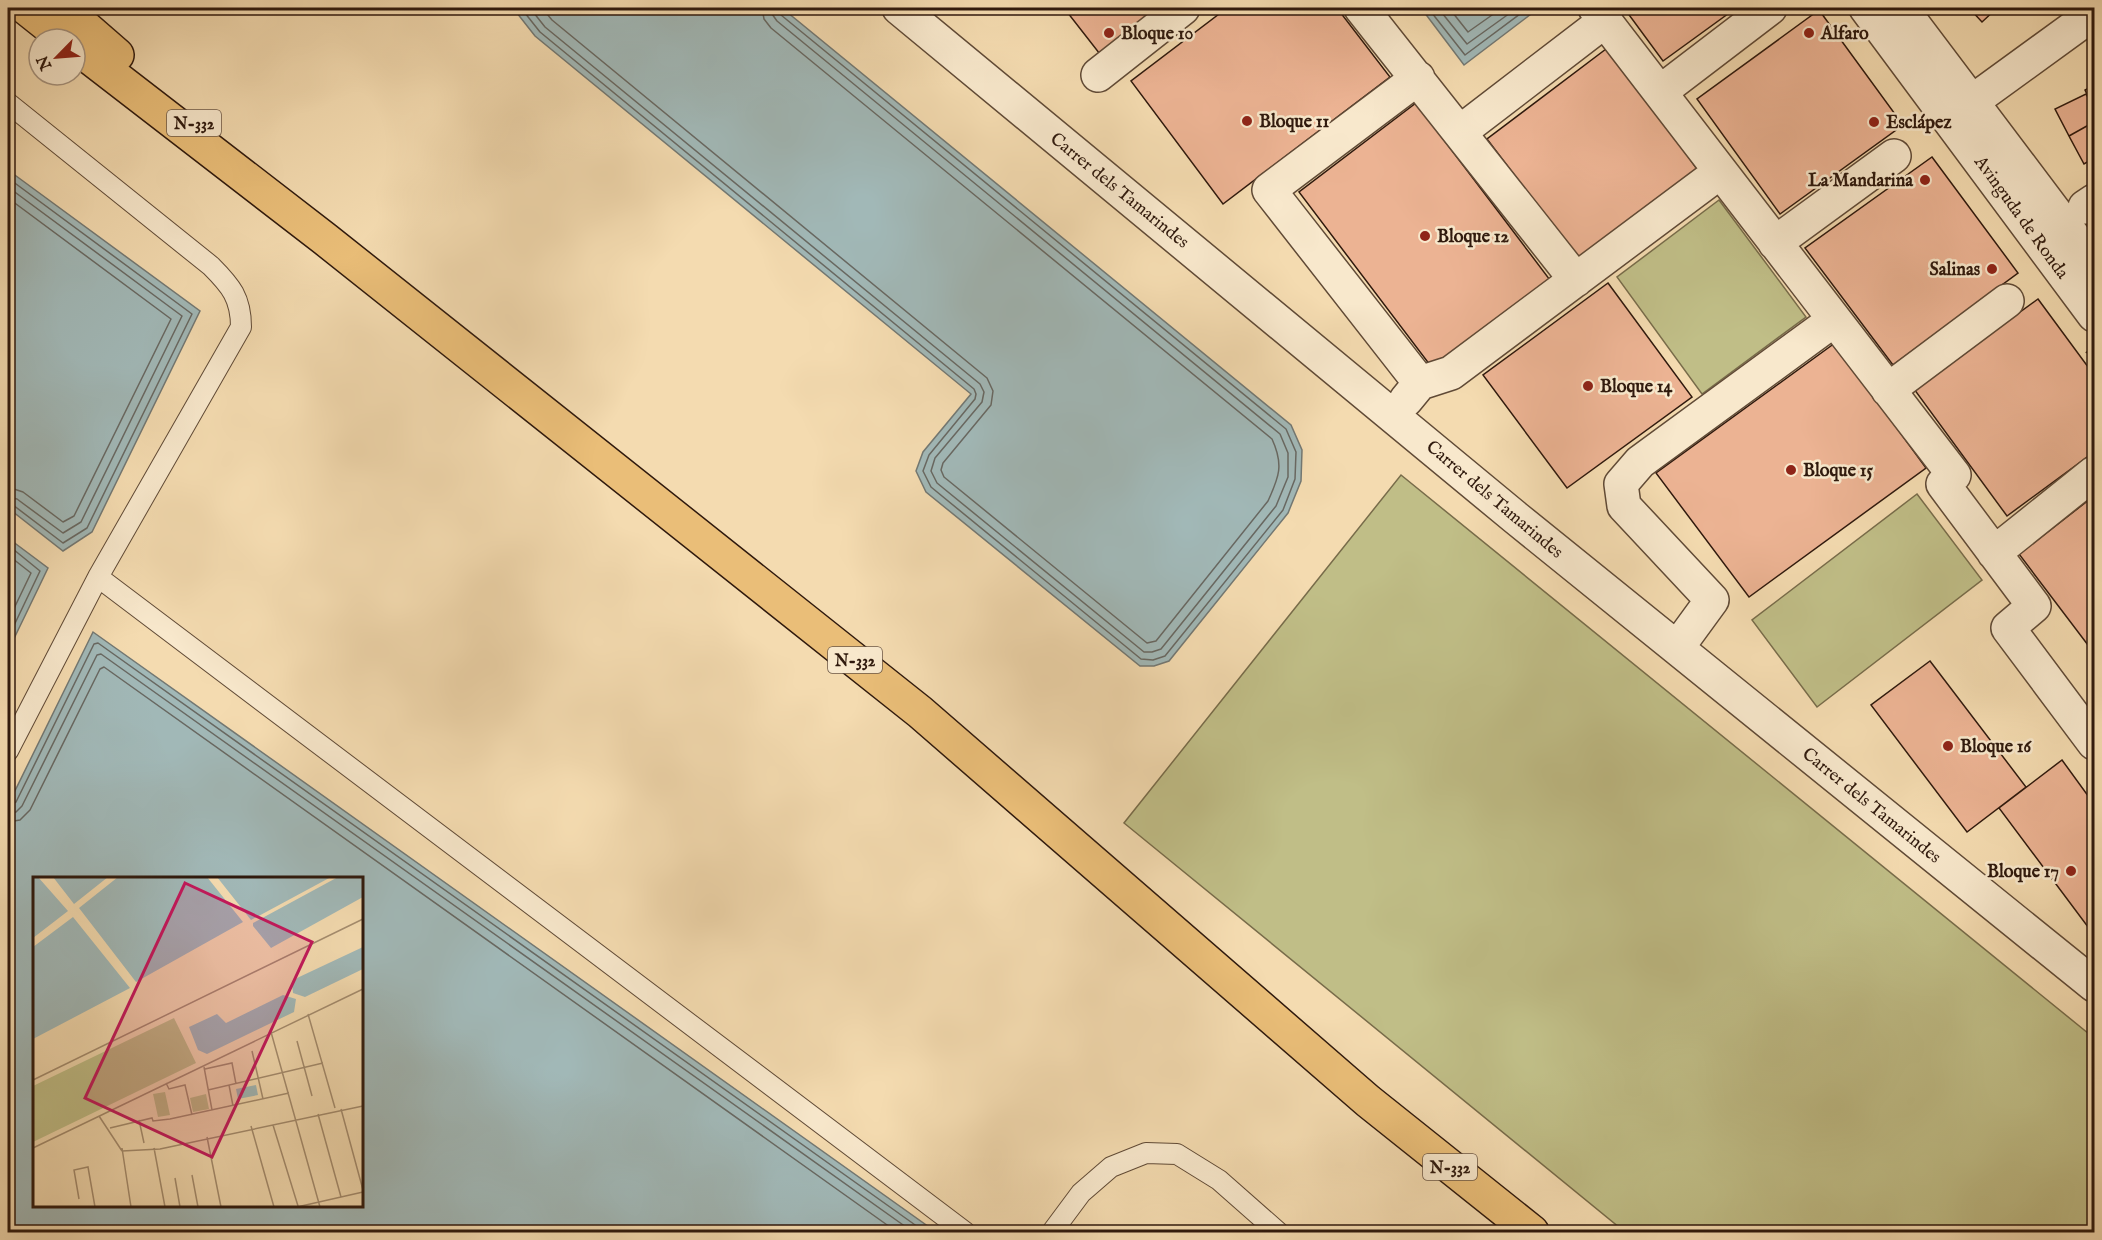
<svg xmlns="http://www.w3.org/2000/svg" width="2102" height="1240" font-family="'IM FELL English',serif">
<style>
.green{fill:#c0be87;stroke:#786c4a;stroke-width:1.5}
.water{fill:#a1b8b7;stroke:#737873;stroke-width:1.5;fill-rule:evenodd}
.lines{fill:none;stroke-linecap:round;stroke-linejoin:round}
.shore{stroke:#686862;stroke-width:1.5}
.building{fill:#ecb393;stroke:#2f190d;stroke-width:1.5}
.lane-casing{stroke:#604a36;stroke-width:22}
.street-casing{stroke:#604a36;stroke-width:36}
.highway-casing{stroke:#2f190d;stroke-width:36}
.path{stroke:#2f190d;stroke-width:4;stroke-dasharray:1.5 3;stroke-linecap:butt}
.lane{stroke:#f8e8cc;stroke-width:20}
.street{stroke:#f8e8cc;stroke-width:33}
.highway{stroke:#eabe78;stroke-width:33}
.poi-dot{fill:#8f2418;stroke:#f8e8cc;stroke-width:2}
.labels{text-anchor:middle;stroke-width:5;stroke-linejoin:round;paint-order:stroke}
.shield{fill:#f8e8cc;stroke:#6b5746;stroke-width:1.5}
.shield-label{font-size:16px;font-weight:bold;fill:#2f190d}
.poi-label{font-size:18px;font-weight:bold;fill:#2f190d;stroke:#f8e8cc;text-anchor:start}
.street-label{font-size:18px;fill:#2f190d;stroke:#f8e8cc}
.inset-road{fill:none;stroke:#a58d6f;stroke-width:1.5}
.view{fill:#c2185b;fill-opacity:0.15;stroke:#c2185b;stroke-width:3}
.inset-edge{fill:none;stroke:#2f190d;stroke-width:3}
</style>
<rect width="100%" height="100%" fill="#f4dbb0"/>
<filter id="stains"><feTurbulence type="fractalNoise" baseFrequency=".00333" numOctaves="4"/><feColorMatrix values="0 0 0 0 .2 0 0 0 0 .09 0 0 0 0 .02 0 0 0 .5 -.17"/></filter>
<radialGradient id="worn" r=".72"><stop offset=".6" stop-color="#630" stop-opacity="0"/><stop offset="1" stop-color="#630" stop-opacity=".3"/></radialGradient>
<path class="green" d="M1719,200L1806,317L1702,394L1617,277Z
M1401,475L2094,1038V1232H1625L1124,823Z
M1917,494L1982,580L1817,707L1752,620Z"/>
<path class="water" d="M513,8H782L1291,425L1302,450L1301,481L1288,513L1169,661L1154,666H1140L926,492L916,471L923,452L971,394L535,36Z
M1421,8H1533L1535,11L1464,65Z
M8,170L200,311L92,532L63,551L8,508Z
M8,538L48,568L8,651Z
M93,632L936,1232H8V805ZM362,878V1206H34V878Z"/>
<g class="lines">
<path class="shore" d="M521,8L540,32L974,389L976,394L975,399L929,455L923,471L931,487L1141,659L1153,660L1165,656L1283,510L1295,479L1296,452L1286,429L781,15L779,8
M530,8L545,27L980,384L984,392L982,402L935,458L931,471L937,483L1144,652H1152L1161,649L1276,506L1288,477V453L1280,434L777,21L772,14L771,8
M542,8L552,20L987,378L993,391L991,405L943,463L941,470L944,477L1147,643L1156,641L1268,501C1279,477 1284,465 1272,439L771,28L764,19L762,8
M1428,8L1465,55L1528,8
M1438,8L1467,44L1517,8
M1449,8L1468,32L1502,8
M8,178L192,314L87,528L63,543L13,505L8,504
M8,187L182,316L81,522L63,533L17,499L8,497
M8,198L171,319L74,516L63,522L23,492L8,487
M8,545L40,571L8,638
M8,555L31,573L8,621
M8,806L16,802L94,644L98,643L925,1232
M8,813L16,812L22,806L97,655L101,654L913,1232
M8,822L20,820L30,810L100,669L104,667L897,1232"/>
</g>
<path class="building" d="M1064,8H1168L1103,58Z
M1227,8H1337L1390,77L1223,204L1131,81Z
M1624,8H1736L1663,61Z
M1969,8H1997L1982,22Z
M1819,10L1903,125L1780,214L1697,99Z
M1610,46L1697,169L1579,261L1487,139Z
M2094,85V109L2085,90Z
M2086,94L2094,109V122L2069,136L2055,109Z
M1416,103L1550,280L1433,369L1299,192Z
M2094,122V158L2084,164L2069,136Z
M1932,157L2018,273L1893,365L1805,248Z
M1608,283L1692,397L1567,488L1483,375Z
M2038,299L2094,375V452L2007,516L1914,389Z
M1835,343L1926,468L1749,597L1656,473Z
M2094,496V653L2019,554Z
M1930,661L2026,787L1967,832L1871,705Z
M2062,760L2094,804V935L1999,808Z"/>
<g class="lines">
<defs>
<path id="lane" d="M8,103L211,266C231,286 241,298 241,327L98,577L8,751
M98,577L965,1232
M1052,1232L1081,1193L1111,1167L1146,1153L1177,1154L1219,1180L1278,1232"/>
<path id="street" d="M899,8L1516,518L2094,985
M1361,8L1576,280
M1595,8L1954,475L1943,484L2034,606L2008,628L2094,743
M1866,8L2094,315
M1901,8L2094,264
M1098,75L1183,8
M1418,78L1269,190L1420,383
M1660,92L1770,8
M1955,114L2094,13
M1460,132L1606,20
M2085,207L2094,201
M1775,243L1894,156
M1888,390L2007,301
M1406,400L1420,383L1451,373L1720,172
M1994,553L2094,473
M1677,648L1712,600L1624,506L1621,484L1640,462L1834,320"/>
<path id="highway" d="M26,8L65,39
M63,8L117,55
M75,46L325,239L920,712L1368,1101L1532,1232"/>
</defs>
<use href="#lane" class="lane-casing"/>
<use href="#street" class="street-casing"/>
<use href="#highway" class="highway-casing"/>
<path class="path" d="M2087,351L2094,361"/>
<use href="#lane" class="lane"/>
<use href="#street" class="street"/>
<use href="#highway" class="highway"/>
</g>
<g class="poi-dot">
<circle cx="1109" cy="33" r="6"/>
<circle cx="1809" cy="33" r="6"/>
<circle cx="1247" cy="121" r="6"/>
<circle cx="1874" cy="122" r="6"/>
<circle cx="1925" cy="180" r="6"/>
<circle cx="1425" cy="236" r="6"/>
<circle cx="1992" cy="269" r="6"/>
<circle cx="1588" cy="386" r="6"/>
<circle cx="1791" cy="470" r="6"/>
<circle cx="1948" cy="746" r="6"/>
<circle cx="2071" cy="871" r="6"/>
</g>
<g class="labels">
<g class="shield">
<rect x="167" y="110" width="54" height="26" rx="4.5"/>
<rect x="828" y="647" width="54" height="26" rx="4.5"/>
<rect x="1423" y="1154" width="54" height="26" rx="4.5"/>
</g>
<g class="shield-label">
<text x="194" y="129">N-332</text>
<text x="855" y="666">N-332</text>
<text x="1450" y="1173">N-332</text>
</g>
<g class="poi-label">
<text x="1121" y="39">Bloque 10</text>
<text x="1821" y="39">Alfaro</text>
<text x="1259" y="127">Bloque 11</text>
<text x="1886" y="128">Esclápez</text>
<text x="1913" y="186" text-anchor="end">La Mandarina</text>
<text x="1437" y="242">Bloque 12</text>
<text x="1980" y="275" text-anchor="end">Salinas</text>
<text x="1600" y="392">Bloque 14</text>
<text x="1803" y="476">Bloque 15</text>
<text x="1960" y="752">Bloque 16</text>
<text x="2059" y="877" text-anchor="end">Bloque 17</text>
</g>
<g class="street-label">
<text transform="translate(1120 190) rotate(39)" y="6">Carrer dels Tamarindes</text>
<text transform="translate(2022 217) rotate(54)" y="6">Avinguda de Ronda</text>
<text transform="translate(1495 499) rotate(40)" y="6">Carrer dels Tamarindes</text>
<text transform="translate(1872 805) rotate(39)" y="6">Carrer dels Tamarindes</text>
</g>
</g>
<g transform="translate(33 877)">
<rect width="330" height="330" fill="#f4dbb0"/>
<path d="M141,141L163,186L0,265V209ZM132,215L137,238L125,240L120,217ZM173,217L176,232L160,235L157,221Z" fill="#c0be87"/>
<path d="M0,0H5L35,34L0,61ZM20,0H75L41,27ZM85,0H174L210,45L103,105L46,31ZM184,0H298L218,43ZM305,0H330V20L238,71L220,49V46ZM40,40L97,111L0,162V70ZM330,70V92L272,120L260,116L259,107L264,101ZM250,118L263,122L261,135L174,177L165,173L156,150L184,137L193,146ZM223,208L225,218L205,222L203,212Z" fill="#a1b8b7"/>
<path class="inset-road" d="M275,137L302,231M238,155L287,330M264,164L279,219M219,174L230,222M171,190L179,233M172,192L199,186L203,207M0,203L330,42M133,206L136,212L152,208L159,238M196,208L200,229M175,213L290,186M308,232L330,313M285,237L308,320M66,239L89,274M106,243L111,266M240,248L265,329M218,249L241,330M77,251L119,241L120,244L137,242L256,216M174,260L188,330M0,271L330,112M89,271L98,330M121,271L132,330M89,274L127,272L330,229M159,298L165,330M142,301L147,330M46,322L41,293L55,290L62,330M264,330L330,315"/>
<path class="view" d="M152,6L279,65L179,280L52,221Z"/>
<rect width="330" height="330" class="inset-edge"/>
</g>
<rect width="2102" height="1240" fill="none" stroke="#f4dbb0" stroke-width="30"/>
<rect x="9" y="9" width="2084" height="1222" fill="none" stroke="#2f190d" stroke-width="3"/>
<rect x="15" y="15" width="2072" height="1210" fill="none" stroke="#2f190d" stroke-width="1.5"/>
<g transform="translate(57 57) rotate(245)"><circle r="28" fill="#f8e8cc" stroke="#a89580" stroke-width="1.5"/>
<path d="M0-4.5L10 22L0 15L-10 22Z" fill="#8f2418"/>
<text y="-9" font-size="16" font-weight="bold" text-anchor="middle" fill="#2f190d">N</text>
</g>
<rect width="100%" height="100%" filter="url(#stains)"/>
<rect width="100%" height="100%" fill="url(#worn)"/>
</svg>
